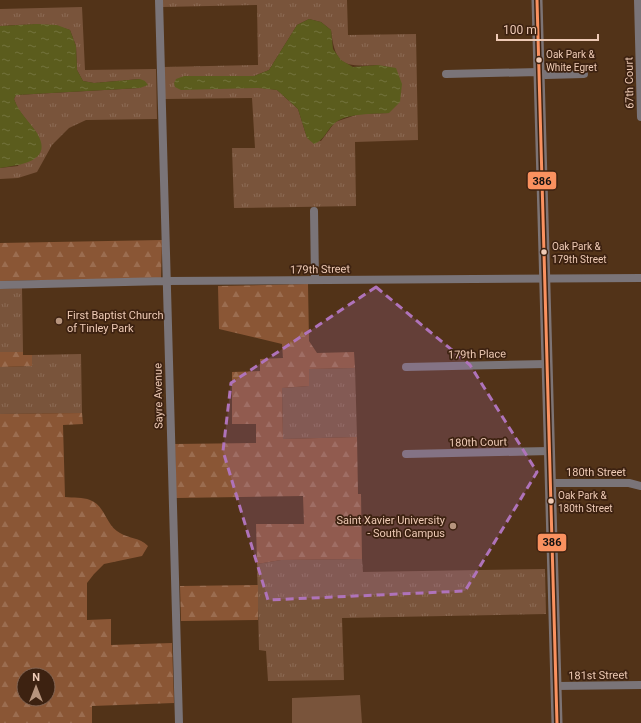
<svg xmlns="http://www.w3.org/2000/svg" width="641" height="723" font-family="Roboto,sans-serif">
<style>
.grass{fill:url(#grass-tufts);fill-rule:evenodd}
.forest{fill:url(#forest-firs);fill-rule:evenodd}
.park{fill:#79543b}
.water{fill:url(#water-ripples)}
.lines{fill:none;stroke-linecap:round;stroke-linejoin:round}
.street{stroke:#7a7478;stroke-width:8}
.secondary{stroke:#7d7475;stroke-width:11}
.bus-1-casing{stroke:#3d2211;stroke-width:6}
.bus-1{stroke:#fa915f;stroke-width:3}
.marked{fill:#af73ba;fill-opacity:0.2;stroke:#af73ba;stroke-width:3;stroke-dasharray:8 5;stroke-linejoin:round}
.bus-dot{fill:#eecab5;stroke:#3d2211;stroke-width:1.5}
.poi-dot{fill:#b7957e;stroke:#3d2211;stroke-width:1.5}
.labels{text-anchor:middle;stroke-width:3.5;stroke-linejoin:round;paint-order:stroke}
.bus-label{font-size:10px;fill:#eecab5;stroke:#3d2211;text-anchor:start}
.street-label{font-size:11px;fill:#eecab5;stroke:#3d2211}
.poi-label{font-size:11px;fill:#eecab5;stroke:#3d2211;text-anchor:start}
.line-badge{stroke:#3d2211;stroke-width:1.5}
.pale-badge-label{font-size:11px;text-anchor:middle;font-weight:bold;fill:#111}
</style>
<defs>
<pattern id="grass-tufts" width="24" height="20" patternUnits="userSpaceOnUse"><rect width="24" height="20" fill="#79543b"/><path d="M3 7l-1-3M5 7V3M7 7l1-3M15 17l-1-3M17 17v-4M19 17l1-3" fill="none" stroke="#8c6b55"/></pattern>
<pattern id="forest-firs" width="22" height="20" patternUnits="userSpaceOnUse"><rect width="22" height="20" fill="#8a5635"/><path d="M5 1l3.5 6h-7zM16 11l3.5 6h-7z" fill="#9b6d50"/></pattern>
<pattern id="water-ripples" width="26" height="14" patternUnits="userSpaceOnUse"><rect width="26" height="14" fill="#5b5c1d"/><path d="M2 4q2-2 4 0t4 0M15 11q2-2 4 0t4 0" fill="none" stroke="#73723c"/></pattern>
</defs>
<rect width="100%" height="100%" fill="#523318"/>
<path class="grass" d="M163,0H347L348,35L416,34L418,140L355,142L356,206L234,208L232,148H255L252,98L164,99L163,67L258,65L257,5L163,7ZM309,19L321,22L331,30C335,66 344,67 378,65L389,113L359,114L335,122L321,141L307,138L298,109L277,90L184,76H254L269,70L297,25Z
M82,7L85,70L156,69L157,119L86,120L69,128L52,145L37,172L18,178L0,179V168L18,166L36,132L18,109L14,99L16,95L140,88V79L94,83L83,81L77,70L76,46L70,30C47,22 24,25 0,26V9Z
M22,288L23,352H0V289Z
M81,354L82,413L0,414V367L32,366V355Z
M355,368L357,437L283,439L282,388L309,386L308,369Z
M362,559L363,572L545,569L546,614L342,618L344,680L268,681L266,651L259,650L257,564L281,560Z"/>
<path class="forest" d="M162,240L161,278L0,281V243Z
M308,284L309,341L317,353L354,352L355,368L309,369V386L282,388L283,439L357,437L358,494H361L362,559L281,560L257,564L256,524H304L303,496L176,498L175,444L256,443V424H232V372L260,371V359L283,358L282,344L219,329L218,286Z
M0,352H23V355H32V366L0,367Z
M82,413L83,424L63,425L65,497C73,498 83,497 90,500C105,505 106,526 120,533C130,539 139,537 148,546L142,556L104,564L94,574L87,583V620L111,619V645L172,643L174,703L92,706V723H0V414ZM24,675H48V699H24Z
M258,585V620L181,621L180,586Z"/>
<path class="park" d="M360,695L362,723H292V698Z"/>
<path class="water" d="M309,19L321,22L331,30L333,49L341,60L353,67L378,65L396,68L402,84L400,102L389,113C375,114 346,113 335,123C326,130 325,140 314,144L307,138L298,109L277,90L258,88L181,90L175,87L174,83L176,79L184,76H254L269,70L297,25Z
M37,24L57,25L70,30L76,46L77,70L83,81L94,83L140,79L145,81L148,85L140,88L16,95L14,99C19,113 29,121 37,133C54,162 20,165 0,168V26Z"/>
<g class="lines">
<path class="street" d="M159,0L179,723
M638,0L641,117
M446,74L539,72L546,75L584,74
M314,211L315,280
M0,285L166,281L641,278
M406,367L547,364
M406,454L550,451
M550,483H629L641,486
M556,686L641,685"/>
<path class="secondary" d="M537,0L557,723"/>
<defs>
<path id="bus-1" d="M537,0L557,723"/>
</defs>
<use href="#bus-1" class="bus-1-casing"/>
<use href="#bus-1" class="bus-1"/>
</g>
<path class="marked" d="M376,287L470,365L537,472L465,591L268,600L223,451L231,383Z"/>
<g class="bus-dot">
<circle cx="539" cy="60" r="3.5"/>
<circle cx="544" cy="252" r="3.5"/>
<circle cx="551" cy="501" r="3.5"/>
</g>
<g class="poi-dot">
<circle cx="59" cy="321" r="4"/>
<circle cx="453" cy="526" r="4"/>
</g>
<g class="labels">
<g class="bus-label">
<text x="546" y="58">Oak Park &amp;<tspan x="546" dy="13">White Egret</tspan></text>
<text x="552" y="250">Oak Park &amp;<tspan x="552" dy="13">179th Street</tspan></text>
<text x="558" y="499">Oak Park &amp;<tspan x="558" dy="13">180th Street</tspan></text>
</g>
<g class="street-label">
<text transform="translate(629 83) rotate(-91)" y="4">67th Court</text>
<text transform="translate(320 269) rotate(-1)" y="4">179th Street</text>
<text transform="translate(477 354) rotate(-1)" y="4">179th Place</text>
<text transform="translate(158 396) rotate(-91)" y="4">Sayre Avenue</text>
<text transform="translate(478 442) rotate(-1)" y="4">180th Court</text>
<text x="596" y="476">180th Street</text>
<text transform="translate(598 675) rotate(-1)" y="4">181st Street</text>
</g>
<g class="poi-label">
<text x="67" y="319">First Baptist Church<tspan x="67" dy="13">of Tinley Park</tspan></text>
<text x="445" y="524" text-anchor="end">Saint Xavier University<tspan x="445" dy="13">- South Campus</tspan></text>
</g>
</g>
<g class="line-badge">
<rect x="527" y="171" width="30" height="19" rx="4" fill="#fa915f"/>
<rect x="537" y="533" width="30" height="19" rx="4" fill="#fa915f"/>
</g>
<g class="pale-badge-label">
<text x="542" y="185">386</text>
<text x="552" y="546">386</text>
</g>
<g transform="translate(36 687)"><circle r="19" fill="#3d2211" stroke="#846553"/>
<path d="M0-3L7 15L0 10L-7 15Z" fill="#b7957e"/>
<text y="-6" font-size="11" font-weight="bold" text-anchor="middle" fill="#eecab5">N</text>
</g>
<path d="M497 34v6h101v-6" fill="none" stroke="#eecab5" stroke-width="2"/>
<text x="503" y="34" font-size="12" fill="#eecab5" stroke="#3d2211" stroke-width="3" paint-order="stroke">100 m</text>
</svg>
